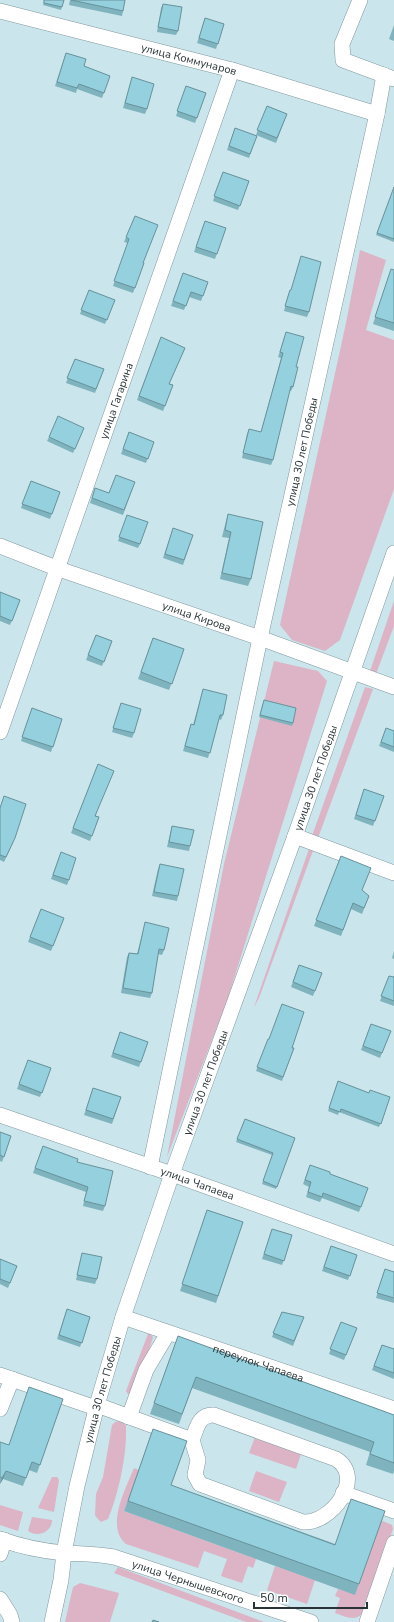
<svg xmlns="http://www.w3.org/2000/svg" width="394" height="1622" font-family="'Nunito Sans',sans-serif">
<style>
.green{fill:#dcb4c6}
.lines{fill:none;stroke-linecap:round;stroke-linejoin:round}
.minor-casing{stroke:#81999f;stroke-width:16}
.minor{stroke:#fff;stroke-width:15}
.wall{fill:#7fb3be}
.shaded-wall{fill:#68929b}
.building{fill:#94d0dd;stroke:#68929b}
.labels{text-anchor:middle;stroke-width:4;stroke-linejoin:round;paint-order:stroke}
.street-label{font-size:11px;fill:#283335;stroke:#fff}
</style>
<rect width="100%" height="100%" fill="#cae5eb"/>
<path class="green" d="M360,250L386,260L366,330L394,340V489L340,640L325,651L292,640L280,625L346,323Z
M394,601V626L376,674L370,671Z
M274,661L318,671L327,681L228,998L167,1157L224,864Z
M365,687L373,689L318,838L312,836Z
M310,846L314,848L259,998L254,1007Z
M148,1334H150L153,1337L147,1357L130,1394H128L126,1391Z
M120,1421L126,1425V1429C127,1455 118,1496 108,1519L101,1522L97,1518L95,1515L96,1494L103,1477L112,1425L115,1422Z
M255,1437L301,1454L296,1469L249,1453Z
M134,1468L139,1470L124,1511L256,1559L253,1568L248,1566L242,1583L221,1576L227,1559L204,1551L198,1568L126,1544C105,1527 126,1488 134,1468Z
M256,1471L287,1482L279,1502L249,1491Z
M52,1477H57L59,1480L54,1512L38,1508Z
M0,1505L23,1512L18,1531L0,1525Z
M32,1517L52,1520C52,1532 38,1538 28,1531Z
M383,1521L392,1525L393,1529L362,1614C355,1622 344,1616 335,1613L340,1598L335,1596L338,1589L355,1594L381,1522Z
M275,1566L315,1580L307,1604L267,1590Z
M118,1567L264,1622H246L114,1573Z
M80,1583L119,1593L110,1622H65L73,1587Z"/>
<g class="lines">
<defs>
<g id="minor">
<path d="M360,0L342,44L343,60L394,79"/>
<path id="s1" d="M0,11L232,70L377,114"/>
<path id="s2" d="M0,546L56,568L260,638L394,687"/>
<path id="s3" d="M0,732L232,70"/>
<path d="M295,836L394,873"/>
<path id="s4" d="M0,1115L172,1174L394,1254"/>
<path id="s5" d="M150,1167L260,638L377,114L384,75"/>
<path id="s6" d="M123,1317L394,1409"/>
<path d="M0,1375L96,1408"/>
<path d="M97,1405L192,1440L198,1460L195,1475L200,1484L303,1522C331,1524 366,1478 336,1459L214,1415C199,1414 197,1428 192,1440"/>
<path d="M0,1409L12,1379"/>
<path d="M129,1417L146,1370L168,1333"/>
<path d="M343,1493L394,1511"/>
<path id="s7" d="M0,1539C19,1546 43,1551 64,1553C81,1554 97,1554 114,1557L311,1622"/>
<path d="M0,1554L4,1540"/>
<path d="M0,1599L10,1615L12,1622"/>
<path id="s8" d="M52,1622L61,1580L64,1553L77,1486L97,1405L123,1317L172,1174L295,836L394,553"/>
<path d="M367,1622L394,1543"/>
</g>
</defs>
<use href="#minor" class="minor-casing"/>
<use href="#minor" class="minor"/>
</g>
<path class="wall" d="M44,0H64L61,10L43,5Z
M70,0H125L123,11L122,16L69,5Z
M163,4L178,31L176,35L157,32L161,8Z
M205,18L224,24L216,49L197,43Z
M394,25V41L389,39Z
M66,53L84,66L110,76L102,98L77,89L76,93L55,86Z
M131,82L147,109L145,114L123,108Z
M186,86L206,93L195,123L176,116Z
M267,106L287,114L276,143L256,135Z
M235,128L257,136L249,158L227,150Z
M223,172L249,181L238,210L213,201Z
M394,187V242L376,235Z
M135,216L143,263H144L133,293L113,286L128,243L124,242Z
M205,221L226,228L215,259L194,252Z
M301,256L309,312L307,317L284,311L288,295L290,290H291Z
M394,270V331L373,324L389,276Z
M183,273L208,282L201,301L189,297L184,310L171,306Z
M89,290L115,300L105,324L80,314Z
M286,332L296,367L293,387L291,391H289L273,460L271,465L242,458L247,434L249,429L261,432L281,358L278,357Z
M161,337L185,348L169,384L173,385L163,411L137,400Z
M75,359L104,369L95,393L66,383Z
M84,428L73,453L47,441L49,437Z
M129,432L154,442L146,463L121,454Z
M31,481L60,492L50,519L21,508Z
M135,482L123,515L90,503L95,488L109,493Z
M228,514L251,579L248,586L220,579L229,538L222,537L226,521Z
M127,515L140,544L138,548L118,541Z
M173,528L193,535L183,565L163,558Z
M0,592L20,600L10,625L0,621Z
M96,635L112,641L102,666L86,660Z
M153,638L184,649L169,690L138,679Z
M203,689L223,715L221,720L219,719L208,758L183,751L191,724L193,725Z
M264,700L293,723L292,726L259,717Z
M121,703L134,733L132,738L112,732Z
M32,708L62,719L51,752L21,741Z
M386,728L394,731V752L379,746Z
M98,764L96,816L99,817L90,841L71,833Z
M364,789L384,796L373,826L354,819Z
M0,808L13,843L4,862L0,860Z
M172,826L190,846L189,851L167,847L171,830Z
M61,852L69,880L67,885L51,879Z
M341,856L362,891L369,896L362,914L351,909L341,936L314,926Z
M160,864L178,896L177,901L152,896L158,869Z
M41,909L64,918L51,951L28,942Z
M145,922L164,950L162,955L158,954L152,993L150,998L121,993L127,957L129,953L137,954L144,927Z
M394,951V959L392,958Z
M299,965L322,973L313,996L291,987Z
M389,976L394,977V1006L380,1001Z
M371,1024L391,1031L380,1058L361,1050Z
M120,1032L148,1042L139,1067L111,1057Z
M268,1039L294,1048L282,1081L256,1071Z
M28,1060L51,1068L40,1097L17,1089Z
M338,1081L369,1093L390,1097L379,1127L339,1112L338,1115L328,1111Z
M93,1088L121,1097L112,1124L84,1115Z
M245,1119L295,1138L276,1189L262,1184L272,1155L236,1142Z
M0,1132L11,1136L2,1162L0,1161Z
M43,1146L77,1162L105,1206L103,1211L83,1206L86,1192L33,1173Z
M310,1165L330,1174L368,1188L359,1212L322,1198L320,1202L306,1197L309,1187L303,1184Z
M207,1210L243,1222L216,1303L180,1291Z
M272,1229L292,1235L282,1265L262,1259Z
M331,1246L357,1255L348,1280L322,1271Z
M82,1253L97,1279L95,1284L76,1280L81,1258Z
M0,1259L17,1266L8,1288L0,1284Z
M394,1272V1303L376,1298L383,1274Z
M67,1309L90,1317L80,1347L57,1339Z
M282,1312L304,1317L293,1346L272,1337Z
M341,1322L357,1328L344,1360L329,1354Z
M178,1336L394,1415V1471L393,1474L366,1465L370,1452L192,1388L179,1424L150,1414Z
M382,1345L394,1349V1379L372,1370Z
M63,1399L37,1473L29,1470L23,1486L3,1479L0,1484V1443L8,1445Z
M153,1429L171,1485L335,1544L385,1511L355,1595L124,1511Z"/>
<path class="shaded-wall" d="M6,1471L3,1479L0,1484L2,1478Z"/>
<path class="building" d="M44,0H64L62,7L44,3Z
M71,0H125L123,11Z
M163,4L182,7L178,31L158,27Z
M205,18L224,24L218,44L199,38Z
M66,53L86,59L84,66L110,76L104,93L79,84L77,88L57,82Z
M132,77L154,84L147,109L125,103Z
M186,86L206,93L197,118L177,111Z
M267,106L287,114L277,138L257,130Z
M235,128L257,136L250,154L229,146Z
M223,172L249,181L240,206L214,196Z
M394,187V239L377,233Z
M135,216L158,225L143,263H144L135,288L114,281L129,239L126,237Z
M205,221L226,228L217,254L196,247Z
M301,256L321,262L309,312L285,306L290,290H291Z
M391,269L394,270V323L375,317Z
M183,273L208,282L203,296L191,292L186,306L173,301Z
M89,290L115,300L107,320L81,310Z
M286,332L304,337L296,367H298L293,387L291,386L273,460L243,453L249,429L261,432L283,353L280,352Z
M161,337L185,348L169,384L173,385L165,406L139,396Z
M75,359L104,369L96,389L67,378Z
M58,416L84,428L75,449L49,437Z
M129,432L154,442L148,459L123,449Z
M116,475L135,482L124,510L92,498L95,488L109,493Z
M31,481L60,492L52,514L22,504Z
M228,514L263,522L251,579L222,573L231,532L225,530Z
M127,515L148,522L140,544L119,537Z
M173,528L193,535L184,560L165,554Z
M0,592L20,600L12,621L0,616Z
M96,635L112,641L104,662L88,655Z
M153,638L184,649L172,684L141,672Z
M203,689L227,695L223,715H220L210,753L185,746L191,724L194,725Z
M264,700L296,708L293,723L260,715Z
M121,703L141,709L134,733L113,728Z
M32,708L62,719L53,747L22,737Z
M386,728L394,731V747L381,742Z
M98,764L114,771L95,816L99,817L92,836L73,828Z
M364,789L384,796L375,821L356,815Z
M4,796L26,804L15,838L6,857L0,855V808Z
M172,826L194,830L190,846L169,842Z
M61,852L76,858L69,880L53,875Z
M341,856L371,868L362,890L369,896L364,908L353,903L343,930L316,920Z
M160,864L184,869L178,896L154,892Z
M41,909L64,918L53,946L30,937Z
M145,922L169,928L164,950L159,949L152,993L123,988L129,953L138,954Z
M299,965L322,973L315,991L293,982Z
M389,976L394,977V1001L381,996Z
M282,1004L304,1012L292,1048H294L283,1077L257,1067L268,1039H269Z
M371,1024L391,1031L382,1053L363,1046Z
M120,1032L148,1042L141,1062L113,1053Z
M28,1060L51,1068L42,1093L19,1084Z
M338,1081L369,1093L370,1090L390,1097L381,1124L341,1109L340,1112L329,1108Z
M93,1088L121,1097L113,1119L86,1110Z
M245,1119L295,1138L277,1187L263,1181L273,1153L237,1139Z
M0,1132L11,1136L4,1157L0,1155Z
M43,1146L78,1159L77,1162L113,1171L105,1206L84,1201L88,1187L35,1168Z
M310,1165L330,1172V1174L368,1188L361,1207L323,1193L322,1197L308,1192L311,1182L305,1180Z
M207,1210L243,1222L218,1296L182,1284Z
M272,1229L292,1235L284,1261L264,1254Z
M331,1246L357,1255L350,1276L324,1267Z
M82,1253L102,1257L97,1279L77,1275Z
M0,1259L17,1266L10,1283L0,1279Z
M385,1269L394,1272V1298L377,1293Z
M67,1309L90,1317L82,1343L59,1335Z
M282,1312L304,1317L294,1341L273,1333Z
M341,1322L357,1328L346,1355L330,1349Z
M178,1336L394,1415V1463L370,1454L374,1442L196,1377L182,1414L154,1403Z
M382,1345L394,1349V1373L374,1366Z
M29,1387L63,1399L40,1465L32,1462L26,1478L6,1471L2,1478L0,1477V1442L9,1445Z
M153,1429L187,1441L171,1485L335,1545L351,1499L385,1511L359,1584L128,1501Z
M153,1620L159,1622H152Z"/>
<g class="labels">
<g class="street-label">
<text dy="4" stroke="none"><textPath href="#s1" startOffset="195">улица Коммунаров</textPath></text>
<text dy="4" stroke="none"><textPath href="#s3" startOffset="351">улица Гагарина</textPath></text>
<text dy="4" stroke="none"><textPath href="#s5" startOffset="731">улица 30 лет Победы</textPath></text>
<text dy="4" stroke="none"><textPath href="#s2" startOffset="209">улица Кирова</textPath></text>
<text dy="4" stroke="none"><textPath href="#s8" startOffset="886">улица 30 лет Победы</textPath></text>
<text dy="4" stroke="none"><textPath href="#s8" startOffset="562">улица 30 лет Победы</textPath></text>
<text dy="4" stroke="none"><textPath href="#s4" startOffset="209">улица Чапаева</textPath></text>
<text dy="4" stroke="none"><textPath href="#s6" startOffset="143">переулок Чапаева</textPath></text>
<text dy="4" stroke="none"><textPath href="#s8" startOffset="238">улица 30 лет Победы</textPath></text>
<text dy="4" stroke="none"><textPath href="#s7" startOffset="194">улица Чернышевского</textPath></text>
</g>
</g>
<path d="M254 1602v6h113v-6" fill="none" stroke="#283335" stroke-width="2"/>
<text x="260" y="1602" font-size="12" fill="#283335" stroke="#ffffff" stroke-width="3" paint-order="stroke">50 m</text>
</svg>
